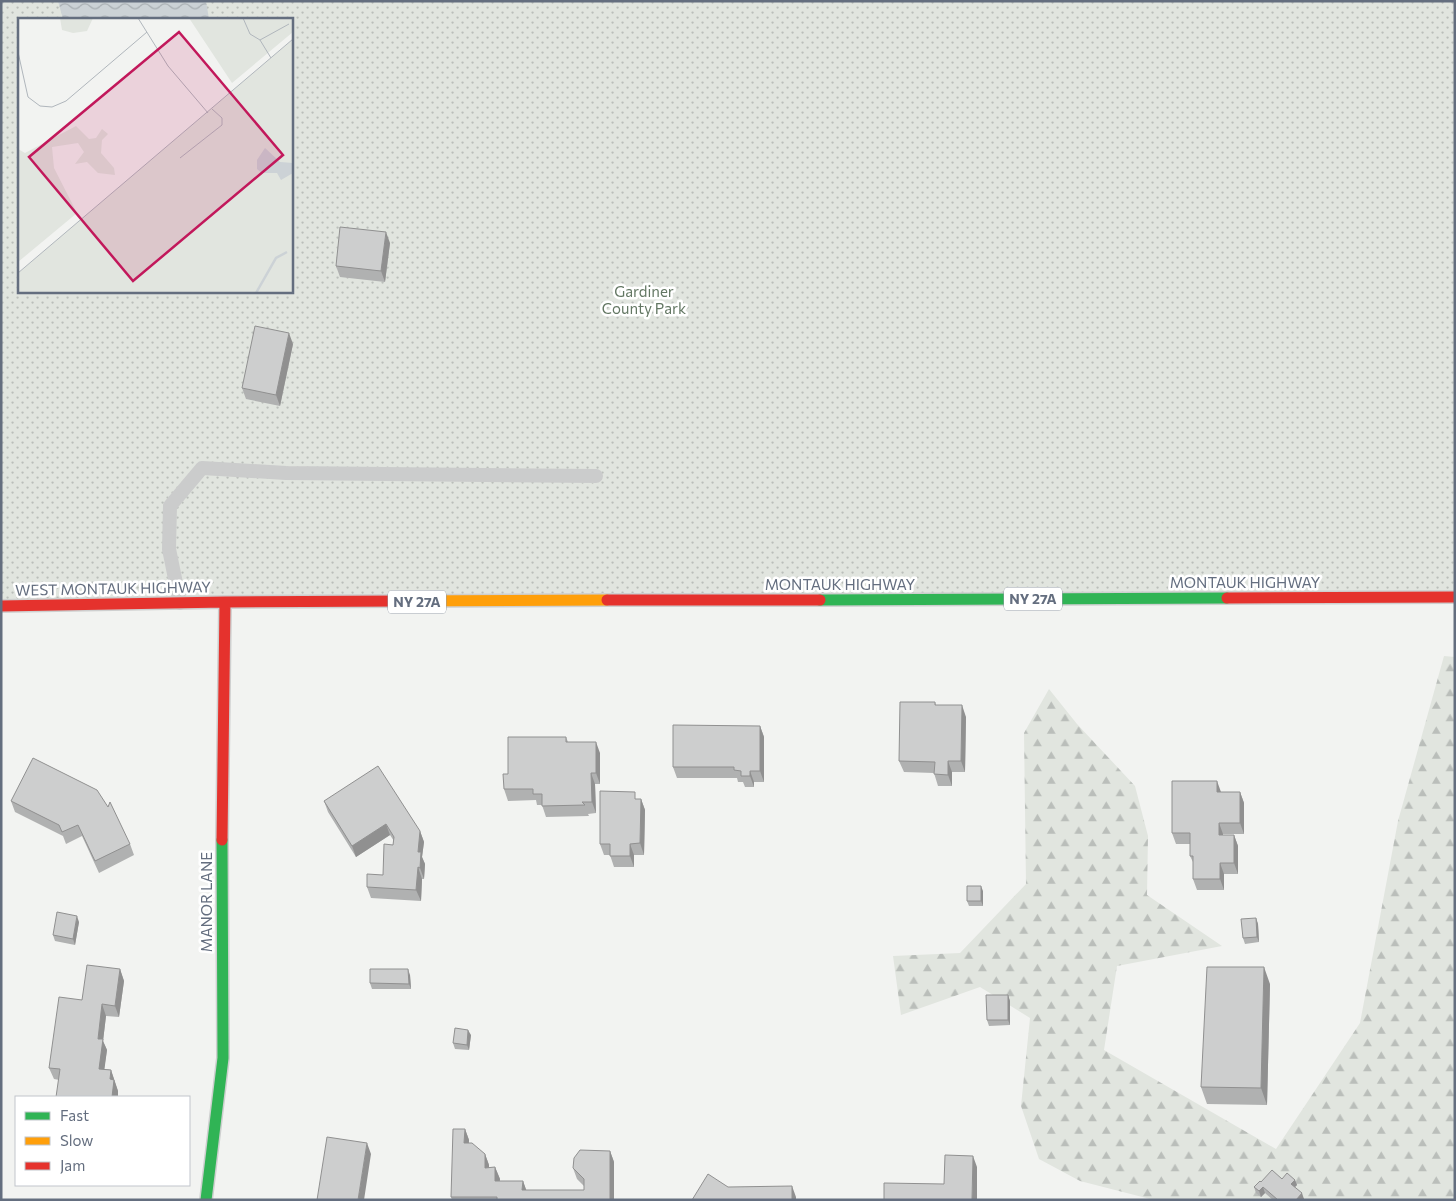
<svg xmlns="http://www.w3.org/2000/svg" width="1456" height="1201" font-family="Commissioner,sans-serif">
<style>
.forest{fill:url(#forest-firs)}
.park{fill:url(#park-dots);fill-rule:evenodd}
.water{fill:url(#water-waves)}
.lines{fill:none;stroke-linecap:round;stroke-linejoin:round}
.fast-casing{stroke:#cecfcf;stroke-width:14}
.slow-casing{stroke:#cecfcf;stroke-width:14}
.jam-casing{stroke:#cecfcf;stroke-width:14}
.lane{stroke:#cbcccc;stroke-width:14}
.fast{stroke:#30b455;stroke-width:11}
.slow{stroke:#ff9f0a;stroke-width:11}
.jam{stroke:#e5322d;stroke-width:11}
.wall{fill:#b0b1b1}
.shaded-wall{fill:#909090}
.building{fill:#cdcece;stroke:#909090}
.labels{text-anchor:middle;stroke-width:5;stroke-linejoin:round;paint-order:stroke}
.shield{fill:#fff;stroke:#929aa5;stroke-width:1}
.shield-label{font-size:14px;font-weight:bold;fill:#646e7f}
.park-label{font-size:15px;fill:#637763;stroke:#fff}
.street-label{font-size:15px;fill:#646e7f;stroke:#fff}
.inset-river{fill:none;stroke:#ccd2d6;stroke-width:2.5}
.inset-road{fill:none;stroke:#b0b6bc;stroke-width:1}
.view{fill:#c2185b;fill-opacity:0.15;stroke:#c2185b;stroke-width:2.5}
.inset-edge{fill:none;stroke:#646e7f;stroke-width:2.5}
</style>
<defs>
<pattern id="forest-firs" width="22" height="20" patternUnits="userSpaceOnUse" patternTransform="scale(1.25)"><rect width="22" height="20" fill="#e1e5df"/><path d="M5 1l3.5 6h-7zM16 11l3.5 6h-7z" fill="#babeba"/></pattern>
<pattern id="park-dots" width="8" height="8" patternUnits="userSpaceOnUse" patternTransform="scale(1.25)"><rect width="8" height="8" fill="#e1e5df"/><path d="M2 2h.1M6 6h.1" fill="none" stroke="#babeba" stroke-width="1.8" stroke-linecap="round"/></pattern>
<pattern id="water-waves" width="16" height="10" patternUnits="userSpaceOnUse" patternTransform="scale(1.25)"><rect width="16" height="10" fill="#ccd2d6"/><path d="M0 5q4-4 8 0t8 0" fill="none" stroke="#a9afb3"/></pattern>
</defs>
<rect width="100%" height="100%" fill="#f2f3f1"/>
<path class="forest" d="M1444,656L1455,657V1200H1154L1080,1181L1039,1159L1021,1106L1030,1018L980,987L901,1015L893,956L960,953L1026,884L1024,733L1049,689L1077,724L1135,786L1148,836L1147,895L1222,946L1117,966L1104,1050L1276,1149L1360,1023L1398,821Z"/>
<path class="park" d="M1,1H1455V597L1,605ZM19,19H291V291H19Z"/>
<path class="water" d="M58,1H206L209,19H63Z"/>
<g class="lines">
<defs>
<path id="fast" d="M820,600L1227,598
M206,1200L223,1058L222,840"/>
<path id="slow" d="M402,601L607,600"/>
<path id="jam" d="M1227,598L1455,597
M607,600H820
M1,606L225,602L402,601
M222,840L225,602"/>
</defs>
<use href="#fast" class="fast-casing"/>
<use href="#slow" class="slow-casing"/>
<use href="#jam" class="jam-casing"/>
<path class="lane" d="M180,603L169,549L170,506L202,468L286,473L596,476"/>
<use href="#fast" class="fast"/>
<use href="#slow" class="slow"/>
<use href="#jam" class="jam"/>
</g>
<path class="wall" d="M390,243L385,282L340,277L336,266Z
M293,344L280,406L246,399L242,388Z
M935,702L936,705L966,717L965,772H952V786H938L934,773L904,772L899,761Z
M760,726L764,737V782H754V787H745L743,782H738L737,778H677L673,767Z
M566,737L568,742L600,753V784H595L596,813L588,814L589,816L546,817L542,805H537L536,800L508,801L504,789L508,774Z
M1221,792H1240L1244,803V834H1223V835H1234L1238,846V874H1224V890H1197L1193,879V862L1190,856V844H1176L1172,833Z
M638,799H641L645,810L644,855H634V867H614L610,855H604L600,844Z
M11,801L130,844L134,855L99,873L82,836L66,844L63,836L15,812Z
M324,801L420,831L424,842L422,857L425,864L424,879H422L421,901L371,898L367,887L383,875L393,845L394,841L390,835L356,857L328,812Z
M983,891V906H969L967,901Z
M1256,918L1258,924L1259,942L1245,944L1243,938Z
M79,922L75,945L55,941L53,935Z
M120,969L124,981L119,1017L106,1016L103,1041L107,1050L104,1069L111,1070L118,1091L54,1079L49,1068L82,1000Z
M410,975L411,989H372L370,983Z
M1270,984L1267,1105L1207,1104L1201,1087Z
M1008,995L1010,1001V1025L989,1026L987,1020Z
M471,1035L469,1050L455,1049L453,1043Z
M465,1129L469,1140V1143L485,1154L489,1165V1168L495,1167L500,1179L499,1181H523L526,1190H584V1186L577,1179L573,1168L610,1151L614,1162V1200H452L451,1197Z
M1282,1179L1295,1180L1297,1185L1295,1187L1304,1199L1303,1200H1273L1265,1193L1261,1197L1256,1193L1254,1187L1261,1182Z"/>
<path class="shaded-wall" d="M386,232L390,243L385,282L381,271Z
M289,333L293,344L280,406L276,395Z
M962,705L966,717L965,772L961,761Z
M760,726L764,737V782L760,771Z
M596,742L600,753V784L596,773Z
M948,761L952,772V786L948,775Z
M750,771L754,782V787L750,776Z
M591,773L595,784L596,813L592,802Z
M1217,781L1221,792H1217Z
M1240,792L1244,803V834L1240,823Z
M641,799L645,810L644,855L640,843Z
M1219,823L1223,834V846L1219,835Z
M386,824L390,835L356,857L352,846Z
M420,831L424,842L422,857L425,864L424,879L420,868L418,852Z
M1234,835L1238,846V874L1234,863Z
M630,844L634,855V867L630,856Z
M1220,863L1224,874V890L1220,879Z
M418,867L422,879L421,901L416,890Z
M981,886L983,891V906L981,901Z
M77,916L79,922L75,945L73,939Z
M1256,918L1258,924L1259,942L1257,937Z
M1264,967L1270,984L1267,1105L1261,1088Z
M120,969L124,981L119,1017L115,1006Z
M408,969L410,975L411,989L409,984Z
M1008,995L1010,1001V1025L1008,1020Z
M102,1004L106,1016L103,1041L107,1050L103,1080L99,1069L98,1039Z
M468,1030L471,1035L469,1050L467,1045Z
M111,1070L118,1091V1097H112L110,1079Z
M465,1129L469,1140L468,1154L464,1143Z
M367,1143L371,1154L364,1200H358Z
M610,1151L614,1162V1200H610Z
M485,1154L489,1165V1179L485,1168Z
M973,1156L977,1167V1200H972Z
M495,1167L500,1179L499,1192L495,1181Z
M1295,1180L1297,1185L1293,1189L1291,1184Z
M523,1181L527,1192L522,1190Z
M792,1186L796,1197V1200H792Z
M1263,1187L1265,1193L1261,1197L1259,1191Z
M1302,1193L1304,1199L1303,1200H1296Z"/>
<path class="building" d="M340,227L386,232L381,271L336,266Z
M255,326L289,333L276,395L242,388Z
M900,702H935V705H962L961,761H948V775L934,774L935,762L899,761Z
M673,725L760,726V771H750V776H741V771L734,770V767H673Z
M508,737H566V742H596V773H591L592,802H582L585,805L542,806V794H533V789H504L503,774H508Z
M33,758L97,790L108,807L110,802L130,844L95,861L78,825L62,832L59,825L11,801Z
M378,766L420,831L418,852H421L420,868L418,867L416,890L367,887V874L383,875L384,844L393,845L394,837L386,824L352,846L324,801Z
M1172,781H1217V792H1240V823H1219V835H1234V863H1220V879H1193V856H1190V833H1172Z
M600,791L635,792V799H641L640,843L630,844V856H610V844H600Z
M967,886H981V901H967Z
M57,912L77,916L73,939L53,935Z
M1256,918L1257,937L1243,938L1241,919Z
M87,965L120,969L115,1006L102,1004L98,1039H103L99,1069L111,1070L110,1079L114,1080L112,1097H56L60,1069L49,1068L59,997L82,1000Z
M1207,967H1264L1261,1088L1201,1087Z
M370,969H408L409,984L370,983Z
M986,995H1008V1020H987Z
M455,1028L468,1030L467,1045L453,1043Z
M453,1129H465L464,1143H472L485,1154V1168L495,1167V1181H523L522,1190H584V1179L573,1168L574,1158L580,1150L610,1151V1200H497V1197H451Z
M327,1137L367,1143L358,1200H317Z
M945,1155L973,1156L972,1200H884V1183L944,1184Z
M1272,1170L1282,1179L1287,1173L1295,1180L1291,1184L1302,1193L1296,1200H1278L1263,1187L1259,1191L1254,1187L1260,1181L1261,1182Z
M708,1174L728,1187L792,1186V1200H692Z"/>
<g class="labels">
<g class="shield">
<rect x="1004" y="587.5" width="58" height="23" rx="4"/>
<rect x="388" y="590.5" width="58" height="23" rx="4"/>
</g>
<g class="shield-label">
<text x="1033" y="604">NY 27A</text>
<text x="417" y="607">NY 27A</text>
</g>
<g class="park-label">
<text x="644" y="297">Gardiner<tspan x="644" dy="17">County Park</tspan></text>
</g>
<g class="street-label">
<text x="1245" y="588">MONTAUK HIGHWAY</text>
<text x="840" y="590">MONTAUK HIGHWAY</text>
<text transform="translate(113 589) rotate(-1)" y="5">WEST MONTAUK HIGHWAY</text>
<text transform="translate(207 902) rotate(-90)" y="5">MANOR LANE</text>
</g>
</g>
<g transform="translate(18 18)">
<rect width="275" height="275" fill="#f2f3f1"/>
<path d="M42,0H75L69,13L55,15L44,12ZM58,108L71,121L78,120L84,111L90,116L84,122L83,135L96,150L97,157L80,155L69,144L57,146L66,134L60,125L34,129L36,150L59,195L0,244V131L7,135Z" fill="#e1e5df"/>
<path d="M171,0H275V14L214,65ZM275,21V275H0V255Z" fill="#e1e5df"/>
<path d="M247,130L262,144L275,145V155L263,162L259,155H244L239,151V142Z" fill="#ccd2d6"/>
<path class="inset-river" d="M238,275L258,240L269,234"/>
<path class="inset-road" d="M120,0L150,48L190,95M225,0L232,16L242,22L253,40M242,22L271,6M0,34L10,79L22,88L34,89L48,83L129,14M162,140L204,107V100L194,91M0,255L275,21"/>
<path class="view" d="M161,14L265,137L115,263L11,139Z"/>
<rect width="275" height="275" class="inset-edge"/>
</g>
<rect width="1456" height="1201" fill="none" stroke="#646e7f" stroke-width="5"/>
<rect x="15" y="1096" width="175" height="90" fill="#ffffff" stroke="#c1c5cc"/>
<rect x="25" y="1112" width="25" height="8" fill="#30b455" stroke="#c1c5cc"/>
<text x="60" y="1121" font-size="15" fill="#646e7f">Fast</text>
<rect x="25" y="1137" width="25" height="8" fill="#ff9f0a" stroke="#c1c5cc"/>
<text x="60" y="1146" font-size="15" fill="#646e7f">Slow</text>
<rect x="25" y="1162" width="25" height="8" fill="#e5322d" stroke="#c1c5cc"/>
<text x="60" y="1171" font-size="15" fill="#646e7f">Jam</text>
</svg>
